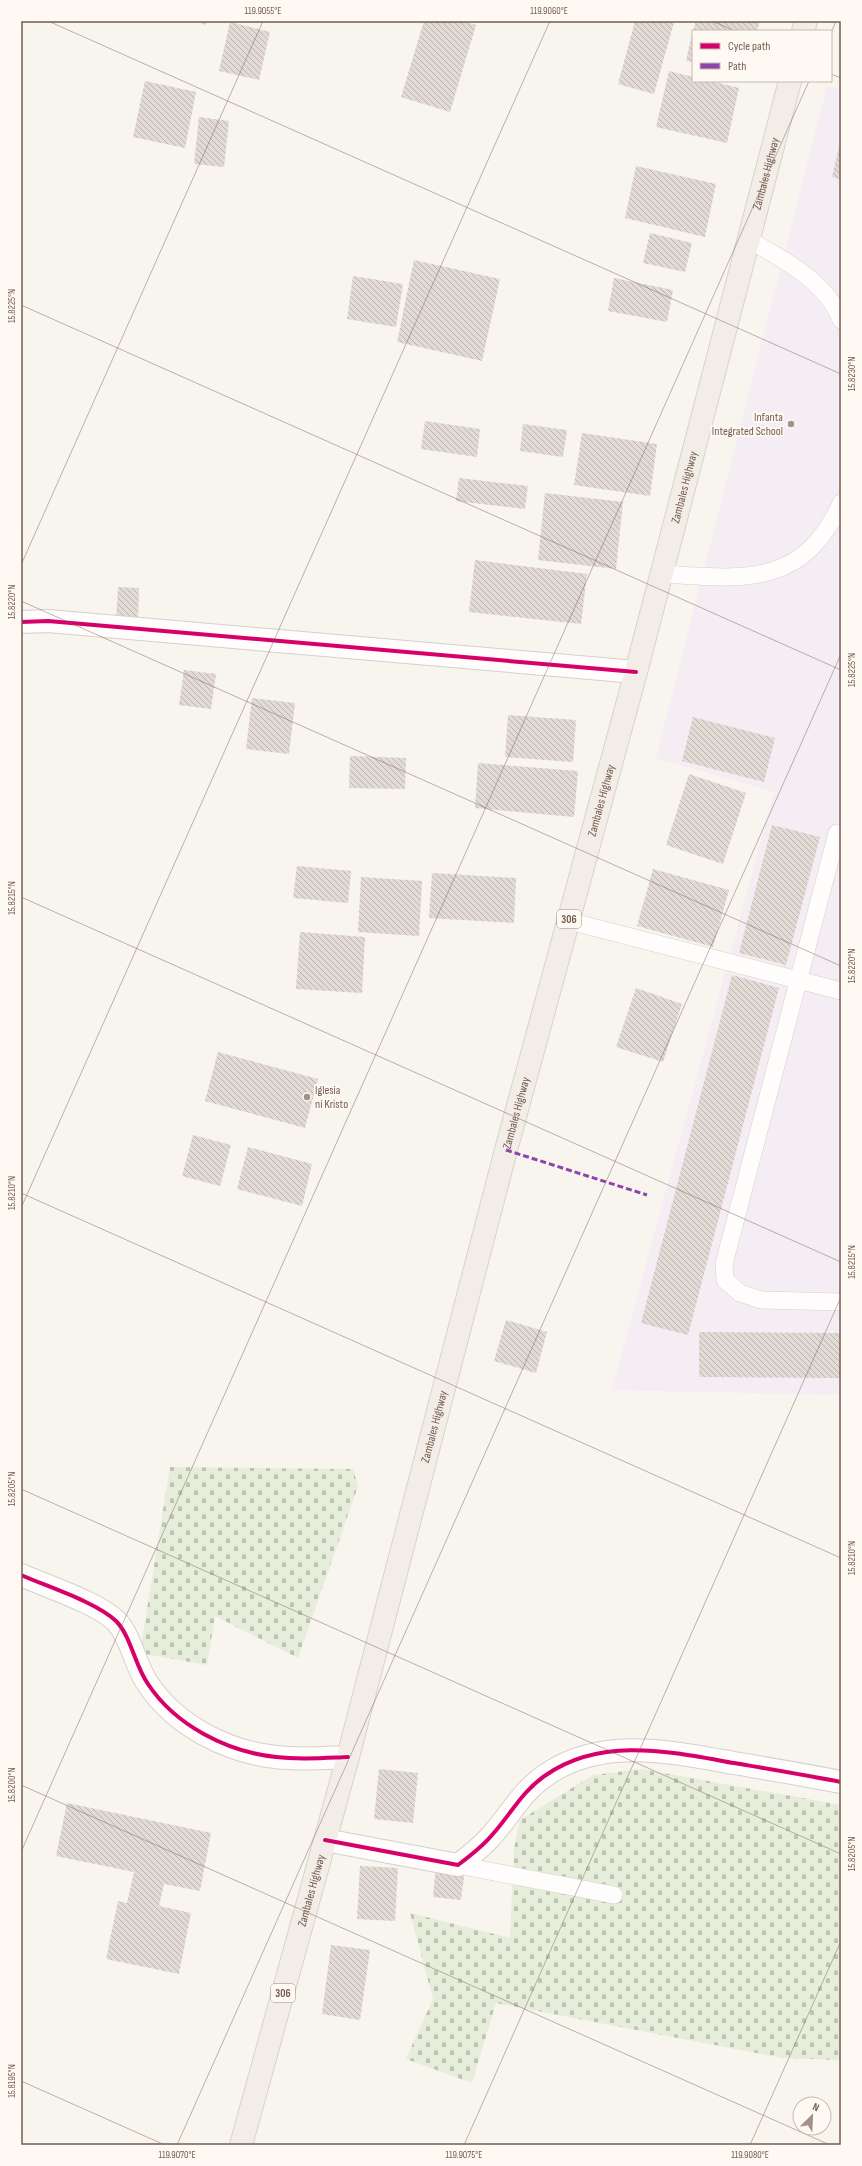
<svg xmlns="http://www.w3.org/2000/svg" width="862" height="2166" font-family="'Sofia Sans Condensed',sans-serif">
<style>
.education{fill:#f5edf4}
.cemetery{fill:url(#cemetery-stones)}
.building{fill:url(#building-back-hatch)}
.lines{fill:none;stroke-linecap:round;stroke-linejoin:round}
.service-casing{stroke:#d5d0ca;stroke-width:18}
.minor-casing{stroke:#d5d0ca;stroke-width:24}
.tertiary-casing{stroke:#d5d0ca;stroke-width:24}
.primary-casing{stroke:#d9d1cc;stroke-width:24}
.service{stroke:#fefdfc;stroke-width:17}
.minor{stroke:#fefdfc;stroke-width:22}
.tertiary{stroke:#fefdfc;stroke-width:22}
.primary{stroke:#f2eee7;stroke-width:22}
.quiet{stroke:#8e44ad;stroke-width:3;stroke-dasharray:6 3;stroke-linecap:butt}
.cycleway-casing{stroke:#fef9f2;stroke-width:6}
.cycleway{stroke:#d6006c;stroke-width:4}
.ticks{fill:none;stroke:#755c50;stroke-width:1;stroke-opacity:0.45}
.poi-dot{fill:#a39187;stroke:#fef9f2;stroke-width:1.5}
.labels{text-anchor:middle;stroke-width:4;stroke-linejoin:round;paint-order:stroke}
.shield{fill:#fef9f2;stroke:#9e8b81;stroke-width:1}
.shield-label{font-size:11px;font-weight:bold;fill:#755c50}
.street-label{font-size:12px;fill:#755c50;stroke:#fef9f2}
.poi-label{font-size:12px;fill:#755c50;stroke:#fef9f2;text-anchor:end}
.neatline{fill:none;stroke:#755c50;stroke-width:1.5}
.ticks-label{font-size:10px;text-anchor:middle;fill:#755c50}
</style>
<defs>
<pattern id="cemetery-stones" width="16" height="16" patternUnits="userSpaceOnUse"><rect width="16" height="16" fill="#e6edda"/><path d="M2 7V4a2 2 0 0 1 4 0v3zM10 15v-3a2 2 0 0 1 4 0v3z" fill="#bfc3b3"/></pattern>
<pattern id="building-back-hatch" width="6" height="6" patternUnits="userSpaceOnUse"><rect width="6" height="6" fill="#e2dad4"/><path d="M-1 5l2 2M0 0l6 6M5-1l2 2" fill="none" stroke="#bcb4ae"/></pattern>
</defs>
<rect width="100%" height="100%" fill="#f8f4ee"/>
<path class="education" d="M827,86L841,90V1395L612,1390L774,792L656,758Z"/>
<path class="cemetery" d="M170,1467L353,1469L358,1486L298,1658L215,1616L207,1665L140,1653Z
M641,1769L841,1805V2060L782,2058L496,2003L472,2083L406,2059L433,1999L410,1913L510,1938L514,1849L520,1820L593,1775Z"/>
<path class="building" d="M196,21H207L206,25Z
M424,21H463L476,25L450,112L401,97Z
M635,21L674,22L654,94L618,84Z
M696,21H760L757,31H693Z
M230,22L270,32L259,80L219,71Z
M692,34H693V62L686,61Z
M669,71L693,77V81H711L739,88L727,143L656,127Z
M145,81L196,92L185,148L133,137Z
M199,117L229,121L224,167L194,164Z
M840,143H841V179L832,177Z
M636,166L716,184L705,237L625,218Z
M650,233L692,243L685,272L643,263Z
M414,260L500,279L482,361L397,342Z
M353,276L403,284L396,327L347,319Z
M614,278L673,290L667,322L608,311Z
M425,421L480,429L477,457L421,449Z
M523,424L567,430L563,457L520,451Z
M582,433L657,444L650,496L574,485Z
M459,478L528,486L525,509L456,501Z
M545,493L623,502L616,569L538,560Z
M475,560L587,574L581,624L469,612Z
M118,587L139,588L138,621L116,620Z
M184,670L216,674L211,709L179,705Z
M252,698L295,703L289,754L246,749Z
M508,715L576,720L573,762L505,757Z
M693,717L775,738L764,782L682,761Z
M350,756L406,758L405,789L349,788Z
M478,763L578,771L574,817L475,808Z
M689,774L746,793L723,864L666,845Z
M772,825L820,837L786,965L739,953Z
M297,866L351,871L348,903L293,898Z
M653,869L729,890L713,947L637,926Z
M432,873L516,878L514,923L429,918Z
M361,877L422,881L419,936L358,932Z
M300,932L365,937L362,993L296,989Z
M732,975L779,988L688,1335L641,1323Z
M636,988L682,1004L663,1062L616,1047Z
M218,1052L318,1079L305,1128L205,1101Z
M193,1135L231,1145L220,1186L182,1176Z
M248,1147L312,1164L302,1206L237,1189Z
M506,1320L547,1332L536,1373L494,1361Z
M699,1332L841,1333V1378L699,1377Z
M379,1769L418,1773L413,1823L374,1819Z
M67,1803L211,1833L200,1891L164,1884L159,1906L191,1913L179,1974L106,1959L118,1901L127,1903L134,1872L56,1856Z
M360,1866L398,1868L395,1921L357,1919Z
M436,1866L465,1869L461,1900L433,1897Z
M331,1945L370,1950L360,2020L322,2014Z"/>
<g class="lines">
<defs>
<path id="service" d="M749,240C784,260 826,281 841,320
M662,574C742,579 803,588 841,503
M837,833L724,1264L725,1280L740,1293L761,1300L841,1302
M569,921L841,991
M458,1865L614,1895"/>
<path id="minor" d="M21,622L48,621L636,672
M21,1575C48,1587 96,1602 116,1621C131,1636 135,1666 148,1684C175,1725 227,1752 276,1757C300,1760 324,1758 348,1757"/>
<path id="tertiary" d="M325,1840L458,1865C470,1856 482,1847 492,1835C511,1814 522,1791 546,1775C602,1736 671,1752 734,1763C769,1769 805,1775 841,1782"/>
<g id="primary">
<path d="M803,31L806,21"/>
<path id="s1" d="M241,2145L348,1757L506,1150L636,672L790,81"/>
</g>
</defs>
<use href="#service" class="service-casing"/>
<use href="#minor" class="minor-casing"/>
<use href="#tertiary" class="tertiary-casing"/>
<use href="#primary" class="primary-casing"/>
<use href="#service" class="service"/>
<use href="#minor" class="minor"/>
<use href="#tertiary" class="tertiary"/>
<use href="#primary" class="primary"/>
<path class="quiet" d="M506,1150L647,1195"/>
<defs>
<path id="cycleway" d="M21,622L48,621L636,672
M21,1575C48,1587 96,1602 116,1621C131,1636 135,1666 148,1684C175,1725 227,1752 276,1757C300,1760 324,1758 348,1757
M325,1840L458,1865C470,1856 482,1847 492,1835C511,1814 522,1791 546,1775C602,1736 671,1752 734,1763C769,1769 805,1775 841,1782"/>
</defs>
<use href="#cycleway" class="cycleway-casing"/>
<use href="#cycleway" class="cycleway"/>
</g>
<path class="ticks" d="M48,21L841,374M712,21L735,31M831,33L836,21M831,74L841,78M21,305L841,670M21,565L263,21M21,601L841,966M21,897L841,1262M21,1193L841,1558M21,1208L550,21M21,1489L841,1854M21,1785L830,2145M21,1852L809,81M21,2081L165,2145M177,2145L841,654M464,2145L841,1297M750,2145L841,1941"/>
<g class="poi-dot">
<circle cx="791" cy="424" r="4"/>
<circle cx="307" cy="1097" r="4"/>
</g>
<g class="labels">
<g class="shield">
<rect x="557" y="910" width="24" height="18" rx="3"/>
<rect x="271" y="1984" width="24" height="18" rx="3"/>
</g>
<g class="shield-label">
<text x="569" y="923">306</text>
<text x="283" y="1997">306</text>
</g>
<g class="street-label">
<text dy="4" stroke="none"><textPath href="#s1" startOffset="2040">Zambales Highway</textPath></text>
<text dy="4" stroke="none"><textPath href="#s1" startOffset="1716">Zambales Highway</textPath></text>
<text dy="4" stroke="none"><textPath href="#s1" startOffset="1392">Zambales Highway</textPath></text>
<text dy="4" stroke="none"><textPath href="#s1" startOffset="1068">Zambales Highway</textPath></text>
<text dy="4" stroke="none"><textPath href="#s1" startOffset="744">Zambales Highway</textPath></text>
<text dy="4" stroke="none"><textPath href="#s1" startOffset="264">Zambales Highway</textPath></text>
</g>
<g class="poi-label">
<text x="783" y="421">Infanta<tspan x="783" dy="14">Integrated School</tspan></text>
<text x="315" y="1094" text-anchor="start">Iglesia<tspan x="315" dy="14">ni Kristo</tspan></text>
</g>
</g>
<rect width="862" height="2166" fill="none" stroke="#fef9f2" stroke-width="44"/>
<rect x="692" y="30" width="140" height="52" fill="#fef9f2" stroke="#c7bab1"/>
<rect x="700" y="43" width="20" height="6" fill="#d6006c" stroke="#c7bab1"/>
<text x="728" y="50" font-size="12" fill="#755c50">Cycle path</text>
<rect x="700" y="63" width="20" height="6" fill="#8e44ad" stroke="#c7bab1"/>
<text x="728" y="70" font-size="12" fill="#755c50">Path</text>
<g transform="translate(812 2116) rotate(24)"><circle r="19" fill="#fef9f2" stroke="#c7bab1"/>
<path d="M0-3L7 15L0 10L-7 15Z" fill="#a39187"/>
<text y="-6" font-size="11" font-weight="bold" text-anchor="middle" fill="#755c50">N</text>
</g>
<rect x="22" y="22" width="818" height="2122" class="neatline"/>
<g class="ticks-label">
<text x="263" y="14">119.9055°E</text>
<text x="549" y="14">119.9060°E</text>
<text transform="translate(11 306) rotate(-90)" y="4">15.8225°N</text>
<text transform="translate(851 374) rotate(-90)" y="4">15.8230°N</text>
<text transform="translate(11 602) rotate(-90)" y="4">15.8220°N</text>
<text transform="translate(851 670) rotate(-90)" y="4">15.8225°N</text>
<text transform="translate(11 898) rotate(-90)" y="4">15.8215°N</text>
<text transform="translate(851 966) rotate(-90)" y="4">15.8220°N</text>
<text transform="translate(11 1193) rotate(-90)" y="4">15.8210°N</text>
<text transform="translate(851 1262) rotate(-90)" y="4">15.8215°N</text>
<text transform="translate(11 1489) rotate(-90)" y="4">15.8205°N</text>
<text transform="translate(851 1558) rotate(-90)" y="4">15.8210°N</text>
<text transform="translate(11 1785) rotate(-90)" y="4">15.8200°N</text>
<text transform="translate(851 1854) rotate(-90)" y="4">15.8205°N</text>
<text transform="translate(11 2081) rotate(-90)" y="4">15.8195°N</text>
<text x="177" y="2158">119.9070°E</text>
<text x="464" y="2158">119.9075°E</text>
<text x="750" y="2158">119.9080°E</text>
</g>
</svg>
